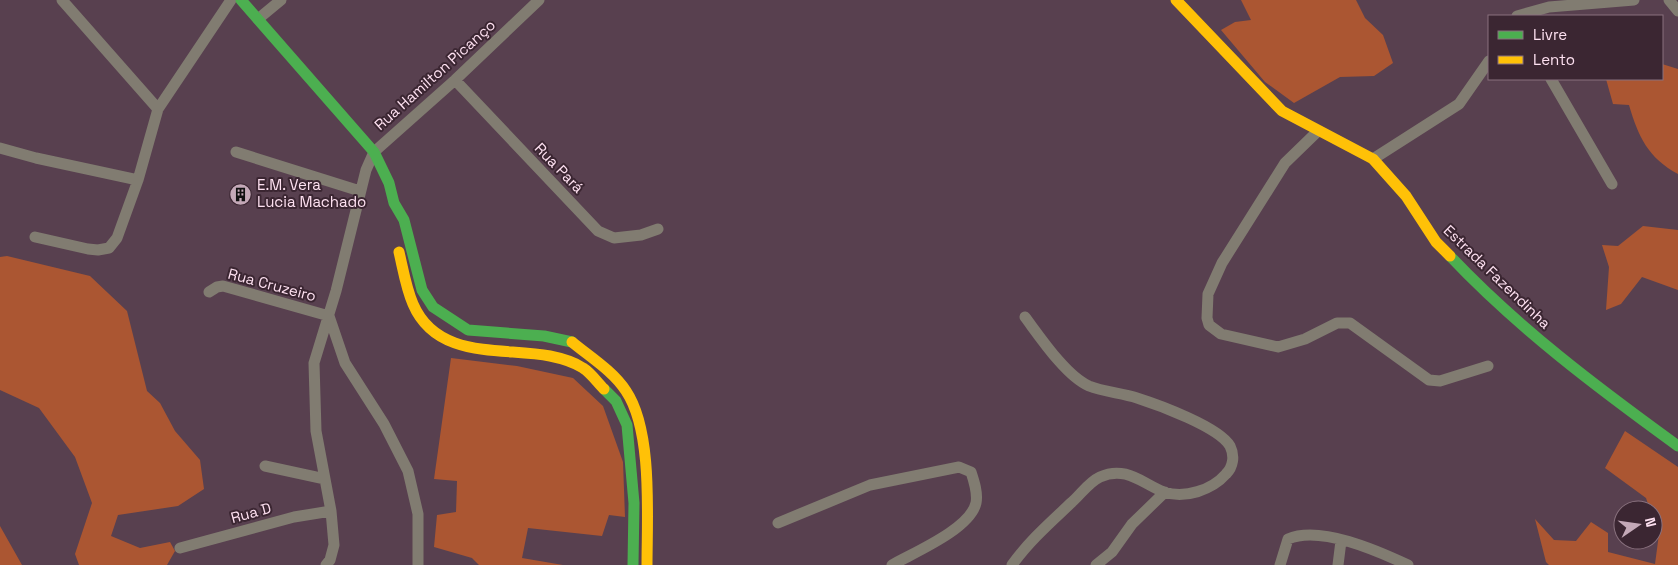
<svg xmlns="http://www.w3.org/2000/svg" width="1678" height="565" font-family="'Space Grotesk',sans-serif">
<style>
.forest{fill:#ab5632}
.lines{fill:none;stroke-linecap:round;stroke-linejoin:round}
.street{stroke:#817c71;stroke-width:11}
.fast{stroke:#4caf50;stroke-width:11}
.slow{stroke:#ffc107;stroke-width:11}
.labels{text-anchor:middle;stroke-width:4;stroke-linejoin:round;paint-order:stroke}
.street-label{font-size:15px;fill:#fee1f1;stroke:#3b2632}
.poi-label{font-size:15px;fill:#fee1f1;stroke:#3b2632;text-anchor:start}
</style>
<rect width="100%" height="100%" fill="#58404f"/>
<path class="forest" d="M1241,0H1356L1365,18L1383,35L1393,63L1374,76L1340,77L1294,103L1265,82L1221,30L1235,22L1251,20Z
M1662,64L1678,69V174C1648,158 1638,136 1629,105L1613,104L1606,79H1662Z
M1643,226L1678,230V290L1642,277L1621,304L1606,310L1609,267L1602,245L1618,246Z
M7,256L90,276L127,311L147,391L160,403L175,431L200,460L204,489L178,506L118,515L111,536L140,548L170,542L175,551L167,565H79L75,554L92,503L75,457L39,408L0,390V257Z
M451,358L517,366L573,378L603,406L623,462L625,517L609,515L602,536L528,528L522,558L563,565H479L472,558L434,547L437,515L456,512L457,481L434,479Z
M1625,431L1678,467V565H1549L1546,562L1535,519L1554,540L1576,541L1591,522L1608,533V552L1655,564L1659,534L1653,519V510H1650L1646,498L1605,468Z
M0,526L22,565H0Z"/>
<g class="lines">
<path class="street" d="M62,0L158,109
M1669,0L1678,11
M1517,16L1549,7L1634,0
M258,19L281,0
M1551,79L1612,184
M455,80L598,231L614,238L641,235L658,229
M1318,131L1285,163L1222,263L1208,294L1207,318L1209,325L1221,334L1278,347L1305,339L1337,323H1350L1429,380L1440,381L1488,366
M0,148L36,158L138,180
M236,152L360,191
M1373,159L1459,104L1489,61
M35,237L88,249L98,250L109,248L117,238L138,180L158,109L231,0
M209,292L217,287L223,286L329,316
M329,316L345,363L384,424L408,471L418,514V565
M265,466L325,479
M778,523L870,485L959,467L971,472C974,481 978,493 976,503C970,529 915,552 892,565
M180,548L294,517L331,511
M326,565L330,560L334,545L331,511L316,431L314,363L336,291L366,170L374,152L455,80L539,0
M1012,565C1029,541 1051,522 1072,502C1081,494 1089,482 1100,477C1126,465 1143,484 1164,492C1185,499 1212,490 1226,474C1233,467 1235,456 1230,446C1219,427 1159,405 1137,398C1122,393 1104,392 1089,386C1066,376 1040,337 1025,317
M1096,565L1112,552L1132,524L1165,492
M1280,565L1288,539C1320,525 1378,551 1408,565
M1338,565L1341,541"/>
<path class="fast" d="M241,0L374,152L389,183L394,203L404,220L422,290L433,307L468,330L544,336L572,342
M1450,256C1518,328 1598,388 1678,446
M604,389L616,401L627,425L634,503L633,565"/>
<path class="slow" d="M1176,0L1282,111L1373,159L1406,196L1436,242L1450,256
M399,252C403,269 406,288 413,304C437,360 502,347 550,356C560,358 574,362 583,368C591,373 597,382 604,389
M572,342C590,357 613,371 626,391C653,431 647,517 647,565"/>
</g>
<defs>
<symbol id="building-disc" viewBox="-11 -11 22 22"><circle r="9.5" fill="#c4a9b8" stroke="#3b2632"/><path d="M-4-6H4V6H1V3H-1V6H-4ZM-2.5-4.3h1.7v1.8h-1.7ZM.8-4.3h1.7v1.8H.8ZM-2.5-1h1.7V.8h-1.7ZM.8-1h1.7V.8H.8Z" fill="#111"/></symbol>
</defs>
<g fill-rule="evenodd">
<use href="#building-disc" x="228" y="182" width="25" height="25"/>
</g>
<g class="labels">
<g class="street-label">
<text transform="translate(435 75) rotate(-42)" y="5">Rua Hamilton Picanço</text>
<text transform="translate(559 168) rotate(46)" y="5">Rua Pará</text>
<text transform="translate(1497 277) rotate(44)" y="5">Estrada Fazendinha</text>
<text transform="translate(272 285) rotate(15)" y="5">Rua Cruzeiro</text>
<text transform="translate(251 513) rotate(-15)" y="5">Rua D</text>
</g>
<g class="poi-label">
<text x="257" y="190">E.M. Vera<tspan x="257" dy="17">Lucia Machado</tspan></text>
</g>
</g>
<rect x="1488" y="15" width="175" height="65" fill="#3b2632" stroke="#89717e"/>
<rect x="1498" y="31" width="25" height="8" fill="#4caf50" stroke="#89717e"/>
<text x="1533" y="40" font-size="15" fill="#fee1f1">Livre</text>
<rect x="1498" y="56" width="25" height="8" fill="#ffc107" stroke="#89717e"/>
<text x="1533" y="65" font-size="15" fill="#fee1f1">Lento</text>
<g transform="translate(1638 525) rotate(77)"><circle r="24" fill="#3b2632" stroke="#89717e"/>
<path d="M0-4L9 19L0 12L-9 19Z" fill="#c4a9b8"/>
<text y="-8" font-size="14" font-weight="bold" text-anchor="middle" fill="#fee1f1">N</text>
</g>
</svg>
